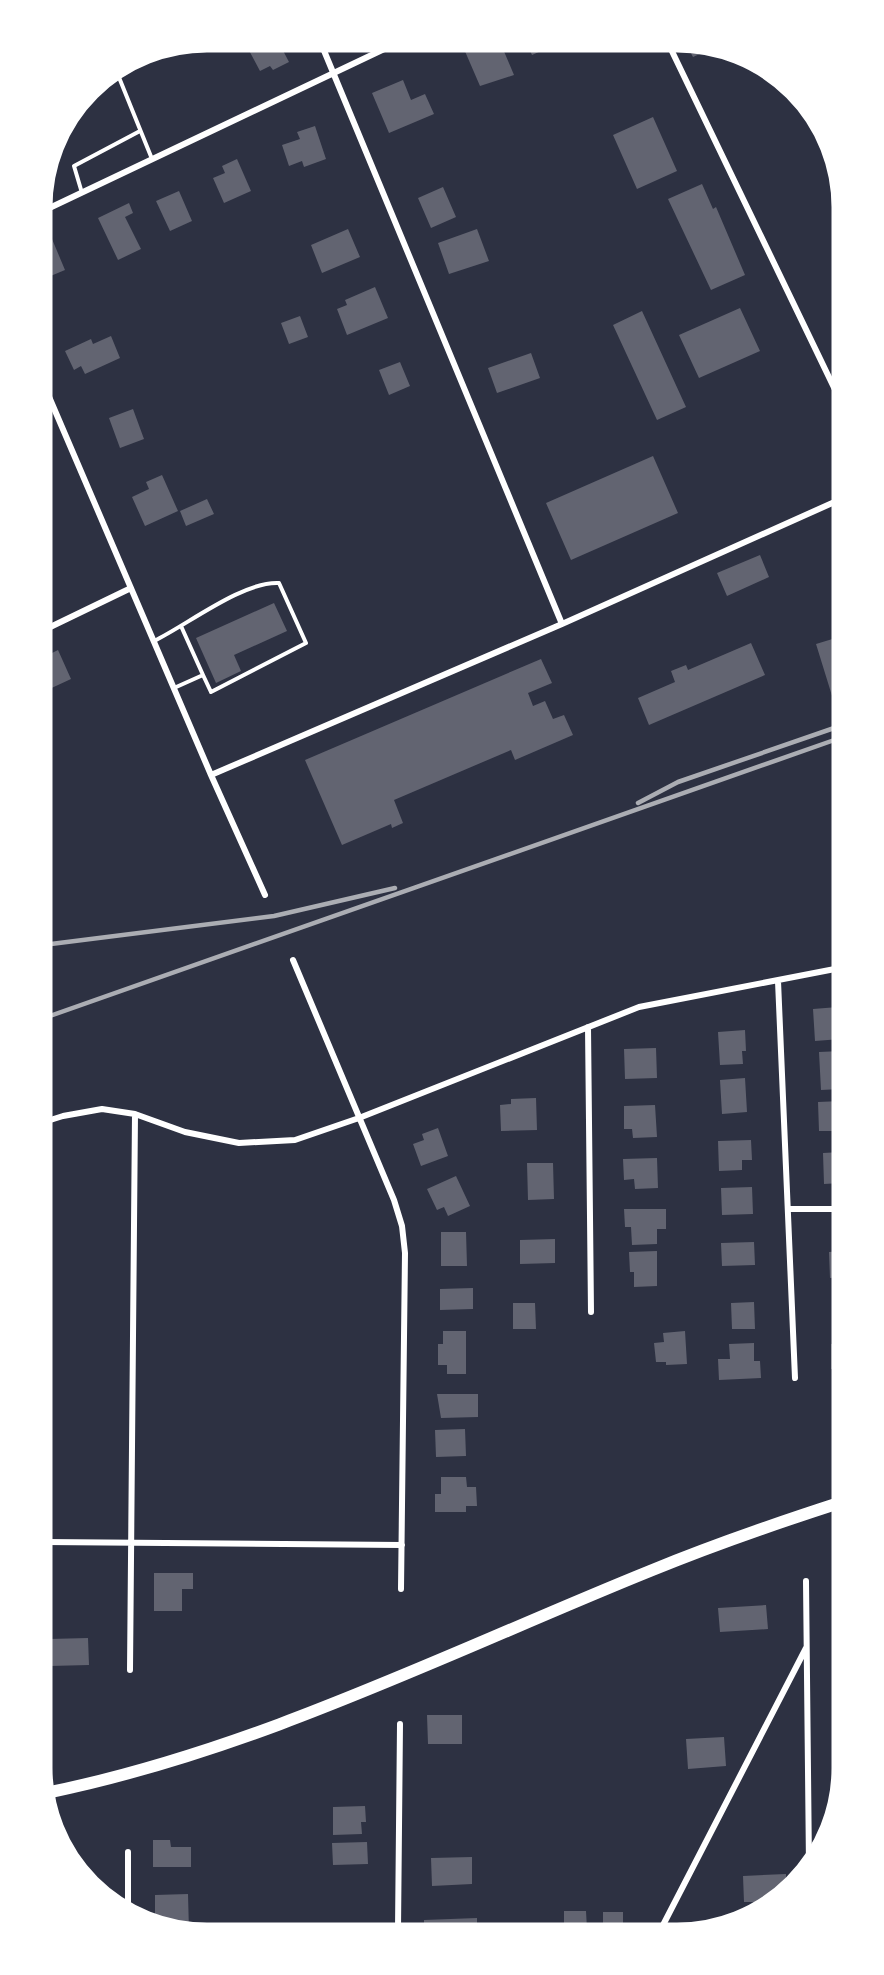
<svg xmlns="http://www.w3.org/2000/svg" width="884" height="1975" font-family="Helvetica,sans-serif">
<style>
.building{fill:#626471}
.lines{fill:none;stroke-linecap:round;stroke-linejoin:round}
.service{stroke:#fff;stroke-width:4}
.minor{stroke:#fff;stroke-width:6}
.trunk{stroke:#fff;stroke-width:12}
.rail{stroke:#abadb3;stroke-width:4.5}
.rim{fill:none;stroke:#fff;stroke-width:3}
</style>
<rect width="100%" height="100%" fill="#2d3142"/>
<path class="building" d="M244,41H278L289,62L273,70L270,66L260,71Z
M479,42H500L514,75L480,86L464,49Z
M526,42L548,43L550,47L532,55Z
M686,44H709L715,47L693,57Z
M403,80L411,100L425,94L434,114L389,133L372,93Z
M653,117L677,171L637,189L613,135Z
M315,126L326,159L304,167L302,161L289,166L282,145L300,139L297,132Z
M237,159L251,191L224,203L213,178L225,173L222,166Z
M702,184L713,209L716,207L745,275L711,290L668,199Z
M443,187L456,217L431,228L418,198Z
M179,191L192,221L170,231L156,201Z
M129,203L133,213L125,217L141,249L118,260L98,218Z
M348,229L360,257L322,273L311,245Z
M477,229L489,261L449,274L438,243Z
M52,239L65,270L41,280V244Z
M375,287L388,318L347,335L337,309L347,305L345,300Z
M740,308L760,351L699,378L679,335Z
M642,311L686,407L657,420L613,325Z
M300,316L308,337L289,344L281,323Z
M111,336L120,358L85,374L81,366L74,370L65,351L91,339L93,344Z
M531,353L540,378L497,393L488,368Z
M400,362L410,386L389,395L379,370Z
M133,409L144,439L120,448L109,418Z
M653,456L678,513L571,560L546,503Z
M162,475L178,511L145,526L132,497L149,489L146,482Z
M207,499L214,514L186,526L180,511Z
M760,555L769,577L727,596L717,573Z
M274,603L287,631L234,655L241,671L216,683L196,638Z
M839,637V697L833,699L816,644Z
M751,643L765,675L649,725L638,698L675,682L671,671L686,665L688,670Z
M58,650L71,679L43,692L42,658Z
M541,659L552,683L528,693L533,706L545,701L553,719L564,715L573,735L515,760L511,750L394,800L403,823L392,828L391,824L342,845L305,760Z
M838,1007L841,1039L815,1041L813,1009Z
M745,1030L746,1051H742L743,1064L720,1065L718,1032Z
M656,1048L657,1078L625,1079L624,1049Z
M841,1051V1089L821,1090L819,1052Z
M745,1078L747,1112L722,1114L720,1080Z
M536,1098L537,1130L501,1131L500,1105L511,1104V1099Z
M841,1101V1131H819L818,1102Z
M655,1105L657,1137L633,1138L632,1129H624V1106Z
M438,1128L448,1156L421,1166L413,1144L424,1140L422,1134Z
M751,1140L752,1160H742V1170L719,1171L718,1141Z
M841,1152V1183L824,1184L823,1153Z
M657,1158L658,1188L635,1189L634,1179L624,1180L623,1159Z
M527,1163H553L554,1199L528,1200Z
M456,1176L470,1206L448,1216L444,1207L437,1210L427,1189Z
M752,1187L753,1214L722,1215L721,1188Z
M624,1209H666V1229H657V1244L632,1245L631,1227H625Z
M441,1232H466L467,1266H441Z
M555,1239V1263L520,1264V1240Z
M754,1242L755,1265L722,1266L721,1243Z
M657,1251V1286L634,1287V1272H630L629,1252Z
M841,1251V1277L830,1278L829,1252Z
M473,1288V1309L440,1310V1289Z
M833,1290H841L842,1310H833Z
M754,1302L755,1329H732L731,1303Z
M513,1303H535L536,1329H513Z
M443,1331H466V1374H447V1365H438V1344H443Z
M685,1331L687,1364L666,1365V1362H656L654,1343L664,1342L663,1333Z
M754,1343V1361H760L761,1378L719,1380L718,1359H730L729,1344Z
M831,1344H842V1369H831Z
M437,1394H478V1417L441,1418Z
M465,1429L466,1456L436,1457L435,1430Z
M441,1477H466L467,1487H476L477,1506H466V1512H435V1494H441Z
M154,1573H193V1589H182V1611H154Z
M766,1605L768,1629L720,1632L718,1608Z
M88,1638L89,1665L50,1666L49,1639Z
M427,1715H462V1744H428Z
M837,1716H843V1750H838Z
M724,1737L726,1766L688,1769L686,1739Z
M365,1806L366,1822H361L362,1834L333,1835V1807Z
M153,1840H170L171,1847H191V1867H153Z
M367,1842L368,1864L333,1865L332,1843Z
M472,1857V1884L432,1886L431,1858Z
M786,1874V1887L763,1902H744L743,1876Z
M188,1894L189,1931H175L155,1922V1895Z
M564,1911H586L587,1929H564Z
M603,1912H623V1929H603Z
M477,1918V1927H463V1930H424V1920Z"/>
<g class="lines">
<path class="service" d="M116,70L152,159
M82,193L74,166L140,131
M181,626L203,675
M154,641C187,625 243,581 279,583L306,643L211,692L203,675L174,688"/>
<path class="minor" d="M320,41L562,624
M668,43L839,398
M41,212L399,42
M41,378L211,775L265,895
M42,631L131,588
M211,775L562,624L839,500
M293,960L394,1200L402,1226L405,1253L401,1589
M778,981L795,1378
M588,1027L591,1312
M44,1122L63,1116L102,1109L135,1114L185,1132L239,1143L295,1140L359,1118L639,1007L840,968
M789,1209H841
M45,1542L402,1545
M806,1581L809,1866
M130,1670L135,1114
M128,1852V1908
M661,1929L806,1648
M398,1930L400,1724"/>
<path class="trunk" d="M46,1793C257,1750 452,1651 650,1571C713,1545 777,1523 842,1502"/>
<path class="rail" d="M638,803L678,782L840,726
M43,945L274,916L395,888
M44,1018L840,738"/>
</g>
<path d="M0 0H884V1975H0ZM207 51H677A156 156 0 0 1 833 207V1768A156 156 0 0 1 677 1924H207A156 156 0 0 1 51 1768V207A156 156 0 0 1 207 51Z" fill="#fff" fill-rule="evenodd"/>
<path class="rim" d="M207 51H677A156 156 0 0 1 833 207V1768A156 156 0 0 1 677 1924H207A156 156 0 0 1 51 1768V207A156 156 0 0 1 207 51Z"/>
</svg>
